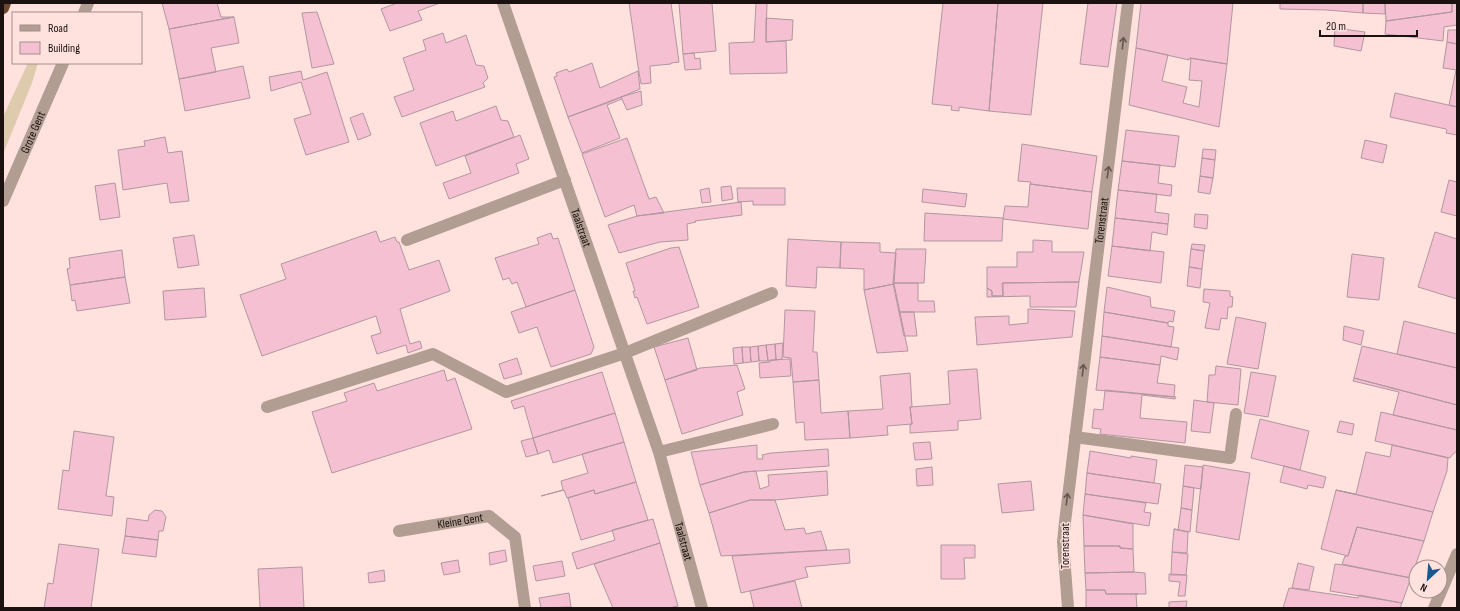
<svg xmlns="http://www.w3.org/2000/svg" width="1460" height="611" font-family="'Sofia Sans Condensed',sans-serif">
<style>
.green{fill:#decaac}
.building{fill:#f4c0d2;stroke:#b297a0}
.lines{fill:none;stroke-linecap:round;stroke-linejoin:round}
.service{stroke:#b19d92;stroke-width:12}
.minor{stroke:#b19d92;stroke-width:12}
.tertiary{stroke:#b19d92;stroke-width:12}
.motorway{stroke:#6e4731;stroke-width:12}
.oneway{stroke:#665751}
.labels{text-anchor:middle;stroke-width:3;stroke-linejoin:round;paint-order:stroke}
.street-label{font-size:12px;fill:#1b1110;stroke:#ffe1de}
</style>
<rect width="100%" height="100%" fill="#ffe1de"/>
<path class="green" d="M28,63H38L32,83L3,154V117Z"/>
<path class="building" d="M162,3H217L221,17H234L169,29Z
M397,3H440L418,11L422,20L390,31L381,9Z
M629,3H671L679,62L671,63V64L650,66L651,83L641,84L638,66Z
M679,3H712L716,51L683,54Z
M756,3H767L766,42L786,41L787,73L730,74L729,43L754,42Z
M943,3H998L989,111L959,107V111L951,110L952,106L932,104Z
M998,3H1043L1031,115L989,111Z
M1088,3H1117L1108,67L1080,64Z
M1141,3H1233L1227,64L1189,58V60L1136,48Z
M1280,3H1363V13L1327,10L1280,9Z
M1363,3H1385V14L1363,13Z
M1385,3H1452V12L1386,21Z
M1452,3H1457V25L1444,27L1443,41L1385,34L1386,21L1452,12Z
M317,12L334,64L312,68L302,13Z
M234,17L239,43L211,48L216,72L179,79L169,29Z
M766,18L793,20L792,40L766,42Z
M1335,28L1365,32L1361,51L1334,46Z
M1448,30H1457V44L1447,42Z
M443,33L446,43L466,35L476,65L484,66L488,78L483,83L485,87L402,117L394,97L414,90L403,58L426,50L423,40Z
M1447,42L1457,44V70L1443,68Z
M1136,48L1168,55L1162,81L1187,87L1183,103L1199,107L1202,81L1189,80L1191,58L1227,64L1219,127L1129,105Z
M694,53L695,59L700,58L701,69L685,70L683,54Z
M592,63L600,88L638,71L640,89L607,103L568,117L554,77L557,76L556,73L567,69L569,72Z
M243,66L250,98L185,111L179,79Z
M1456,70H1457V107L1449,105Z
M301,71L303,80L327,72L349,142L306,155L294,119L311,114L301,82L271,91L269,77Z
M641,91L642,105L627,110L621,97Z
M1395,93L1457,107V135L1446,133L1447,130L1446,129L1390,117Z
M621,97L622,99L607,105L620,138L582,153L568,117Z
M496,106L501,120L508,121L514,137L436,166L420,123L453,111L456,121Z
M363,113L371,135L358,140L350,118Z
M1126,130L1179,136L1175,167L1122,161Z
M520,135L529,159L516,164L519,173L449,199L443,183L471,173L465,156Z
M165,137L168,153L182,151L189,201L170,203L167,183L123,190L118,150L145,146L144,141Z
M627,138L649,199L656,197L664,213L637,216L634,205L605,217L582,154Z
M1365,140L1387,145L1383,163L1361,158Z
M1022,144L1097,156L1092,192L1030,184L1031,182L1018,181Z
M1203,149L1216,150L1215,160L1202,158Z
M1202,158L1215,160L1213,178L1200,176Z
M1122,161L1160,165L1158,183L1172,185L1171,196L1118,190Z
M1200,176L1213,178L1210,194L1198,192Z
M1449,180L1457,182V216L1441,212Z
M115,183L120,217L100,220L95,186Z
M1030,184L1092,192L1088,229L1003,219L1005,206L1028,207Z
M731,186L733,199L722,201L721,187Z
M709,188L711,202L702,203L700,190Z
M737,188H785V205H753V201L738,202Z
M923,189L967,194L965,207L922,202Z
M1118,190L1157,194L1155,212L1169,214L1168,224L1115,218Z
M741,202L742,215L695,221L696,222L687,224L688,240L660,242L619,253L608,225L637,216L651,214Z
M925,213L1003,218L1002,241H924Z
M1195,214L1208,215L1207,229L1194,227Z
M1115,218L1168,224L1167,235L1152,232L1150,251L1112,246Z
M376,231L380,242L395,237L397,242H399L409,270L439,260L450,291L400,309L410,344L420,341L422,348L408,353L406,345L377,354L371,336L381,333L376,316L262,356L240,295L286,279L281,264Z
M1435,232L1457,239V299L1418,287Z
M551,233L553,239L558,238L575,290L526,307L517,282L512,284L509,278L503,280L495,258L539,244L537,238Z
M194,235L199,265L178,268L173,238Z
M788,239L841,242L840,268L817,267L816,288L786,286Z
M1033,240L1052,241V252H1084L1079,282L1002,283L1003,296H992V291L987,288V267H1017V252H1033Z
M841,242L880,243V252L896,253L894,284L864,290V269L840,268Z
M1192,244L1205,245L1204,251L1191,249Z
M1112,246L1164,252L1161,283L1108,276Z
M679,247L699,307L647,324L637,297L635,298L633,291H635L626,263L671,248Z
M896,249H926L924,283H893Z
M1191,249L1204,251L1202,269L1189,267Z
M122,250L125,277L70,285L67,269L70,268L69,258Z
M1352,254L1384,258L1379,300L1347,297Z
M1189,267L1202,269L1200,288L1187,286Z
M125,277L130,303L77,311L75,300L72,301L70,285Z
M1079,282L1076,307H1030V296L987,297V288L992,291V296H1003V283Z
M893,283H918V301H934L935,312H899Z
M894,284L908,351L877,353L864,290Z
M1107,287L1150,297L1151,307L1175,311L1173,322L1169,321L1168,323L1104,312Z
M204,288L206,317L165,320L163,291Z
M1204,289L1230,291V296L1233,297L1232,307H1228L1227,319L1221,318L1219,330L1205,328L1210,303L1203,302Z
M575,290L594,347L591,354L551,367L537,327L519,333L511,312Z
M1028,309L1075,311L1072,337L977,345L975,317L1009,316V325L1028,323Z
M785,310L815,311L813,352H817L819,380L793,382L791,358L783,357Z
M899,312H914L917,336H904Z
M1104,312L1168,323V326L1174,327L1171,347L1102,336Z
M1236,317L1266,323L1258,369L1227,364Z
M1404,321L1457,334V368L1397,354Z
M1344,326L1364,331L1361,345L1343,340Z
M1102,336L1179,348L1177,360L1161,356L1160,365L1100,357Z
M688,338L697,370L665,380L654,347Z
M783,343L782,359L776,360L775,344Z
M775,344L776,360L768,361L766,345Z
M766,345L768,361H759L758,346Z
M758,346L759,361L751,362L750,347Z
M1362,346L1457,368V405L1354,378Z
M742,347H750L751,362L743,363Z
M742,347L743,363L734,364L733,348Z
M1100,357L1160,365L1157,383L1175,385L1174,397L1096,390Z
M517,358L522,374L504,379L499,364Z
M790,359L791,376L760,378L759,363L770,362V360Z
M737,365L745,389L737,392L743,415L682,434L665,380L700,368Z
M1216,366L1241,369L1238,405L1207,402L1209,375H1215Z
M973,369H977L981,419L958,421V430L910,433V425L912,424L910,407L950,404L948,371Z
M444,370L447,381L455,378L472,429L332,473L312,412L347,401L344,393L374,383L377,391Z
M602,372L615,413L533,438L524,406L514,409L511,401Z
M1251,372L1276,376L1268,417L1244,413Z
M910,373L912,407H910L912,424L887,426L888,435L850,438L848,411L883,409L880,376Z
M1354,378L1457,405V430L1393,415L1399,392L1353,381Z
M819,380L821,413L848,411L850,438L805,440L804,422L796,423L793,382Z
M1105,390L1176,397L1175,399L1142,395L1140,418L1187,422L1185,443L1100,434L1101,429L1092,428L1094,409L1103,410Z
M1194,400L1214,403L1210,433L1191,431Z
M1381,412L1457,430V451L1452,455L1450,458L1375,441Z
M615,413L624,442L553,463L549,450L538,454L533,438Z
M1260,419L1309,431L1300,470L1251,458Z
M1340,421L1354,424L1352,435L1337,432Z
M74,431L114,437L106,496L114,497L112,516L58,509L63,470L69,471Z
M533,438L538,454L526,457L521,441Z
M624,442L636,482L595,494L594,490L567,498L564,490L541,496L563,490L561,481L588,473L582,454Z
M930,442L932,459L915,460L913,443Z
M757,445V459H763L762,455L771,453L828,449L829,466L744,472L700,485L691,452Z
M1392,445L1448,458L1447,471L1433,512L1336,490L1356,494L1366,452L1390,457Z
M1090,451L1131,458V456L1157,460L1154,483L1087,473Z
M1185,465L1203,467L1201,489L1183,486Z
M1203,465L1250,473L1239,540L1196,532Z
M1284,466L1326,477L1323,488L1308,485L1307,489L1280,482Z
M932,467L933,485L917,486L916,469Z
M756,471L760,489L769,486L768,475L827,471L828,495L775,500H750L709,513L700,485L744,472Z
M1087,473L1161,484L1158,504L1085,494Z
M1031,481L1034,510L1002,513L998,484Z
M636,482L648,520L581,540L568,498L594,490L595,494Z
M1183,486L1194,488L1192,510L1181,508Z
M1336,490L1433,512L1424,541L1357,527L1348,556L1321,549Z
M1085,494L1146,503L1144,512L1151,513L1149,526L1083,515Z
M750,500H775L785,530L804,528L806,534L821,531L827,550L721,556L709,513Z
M1181,508L1192,510L1190,532L1174,529L1178,530Z
M155,510L162,511L166,517L163,531H159L158,540L125,536L127,518L148,521L149,515Z
M1083,515L1133,524V549L1120,548V546H1084Z
M653,519L660,543L577,569L572,553L615,540L612,530Z
M1357,527L1424,541L1411,578L1342,564L1345,556H1348Z
M1174,529L1188,532L1187,553L1172,552Z
M125,536L158,540L156,557L122,553Z
M660,543L678,606L669,608H613L594,564Z
M59,544L99,549L91,608H44L48,583L53,584Z
M941,545H975V558H964L965,579H941Z
M1084,546H1120V548L1133,549L1134,572L1085,573Z
M849,549L850,563L805,567L808,577L741,593L732,556Z
M505,550L507,561L490,565L489,553Z
M1172,552L1188,554L1186,575H1171Z
M458,560L460,572L444,575L441,563Z
M562,561L565,576L536,581L533,566Z
M1298,563L1314,567L1309,590L1292,588Z
M1335,564L1343,565L1411,578L1402,603L1330,591Z
M302,567L304,608H260L258,569Z
M384,570L385,581L369,583L368,573Z
M1134,572L1145,573L1146,594H1106L1105,590H1086L1085,573Z
M1169,574L1187,575L1185,596H1178L1180,582L1169,581Z
M795,581L802,608H754L750,591Z
M1289,588L1358,598L1359,595L1402,603L1400,608H1283Z
M1086,590H1105L1106,594H1138H1136L1137,608H1086Z
M569,593L571,607L541,608L539,598Z
M1187,601L1186,608H1169V602Z"/>
<g class="lines">
<g class="service">
<path d="M407,240L565,180"/>
<path d="M267,407L433,354L506,392L625,353L772,293"/>
<path d="M1075,437L1230,458L1236,414"/>
<path id="s1" d="M399,531L489,516L515,537L525,608"/>
</g>
<g class="minor">
<path d="M659,452L773,424"/>
<path id="s2" d="M1068,608L1063,542L1065,522L1128,3"/>
<path d="M1434,608L1457,554"/>
</g>
<g class="tertiary">
<path id="s3" d="M503,3L659,452L702,608"/>
<path d="M84,13L88,3"/>
<path id="s4" d="M3,201L63,63"/>
</g>
<path class="motorway" d="M3,8L5,3"/>
</g>
<defs><path id="oneway-shaft" d="M-6 0H5M1.5-3L5.5 0L1.5 3" fill="none" stroke-width="1.6" stroke-linecap="round" stroke-linejoin="round"/></defs>
<g class="oneway">
<use href="#oneway-shaft" transform="translate(1123 43) rotate(-83)"/>
<use href="#oneway-shaft" transform="translate(1108 172) rotate(-82)"/>
<use href="#oneway-shaft" transform="translate(1083 370) rotate(-83)"/>
<use href="#oneway-shaft" transform="translate(1067 499) rotate(-83)"/>
</g>
<g class="labels">
<g class="street-label">
<text dy="4" stroke="none"><textPath href="#s4" startOffset="75">Grote Gent</textPath></text>
<text dy="4" stroke="none"><textPath href="#s2" startOffset="390">Torenstraat</textPath></text>
<text dy="4" stroke="none"><textPath href="#s3" startOffset="238">Taalstraat</textPath></text>
<text dy="4" stroke="none"><textPath href="#s1" startOffset="62">Kleine Gent</textPath></text>
<text dy="4" stroke="none"><textPath href="#s3" startOffset="568">Taalstraat</textPath></text>
<text transform="translate(1065 546) rotate(-90)" y="4">Torenstraat</text>
</g>
</g>
<rect width="1460" height="611" fill="none" stroke="#1b1110" stroke-width="8"/>
<rect x="12" y="12" width="130" height="52" fill="#ffe1de" stroke="#a48e8c"/>
<rect x="20" y="25" width="20" height="6" fill="#b19d92" stroke="#a48e8c"/>
<text x="48" y="32" font-size="12" fill="#1b1110">Road</text>
<rect x="20" y="42" width="20" height="12" fill="#f4c0d2" stroke="#a48e8c"/>
<text x="48" y="52" font-size="12" fill="#1b1110">Building</text>
<g transform="translate(1428 579) rotate(206)"><circle r="19" fill="#ffe1de" stroke="#a48e8c"/>
<path d="M0-3L7 15L0 10L-7 15Z" fill="#17598e"/>
<text y="-6" font-size="11" font-weight="bold" text-anchor="middle" fill="#1b1110">N</text>
</g>
<path d="M1320 30v6h97v-6" fill="none" stroke="#1b1110" stroke-width="2"/>
<text x="1326" y="30" font-size="12" fill="#1b1110" stroke="#ffe1de" stroke-width="3" paint-order="stroke">20 m</text>
</svg>
